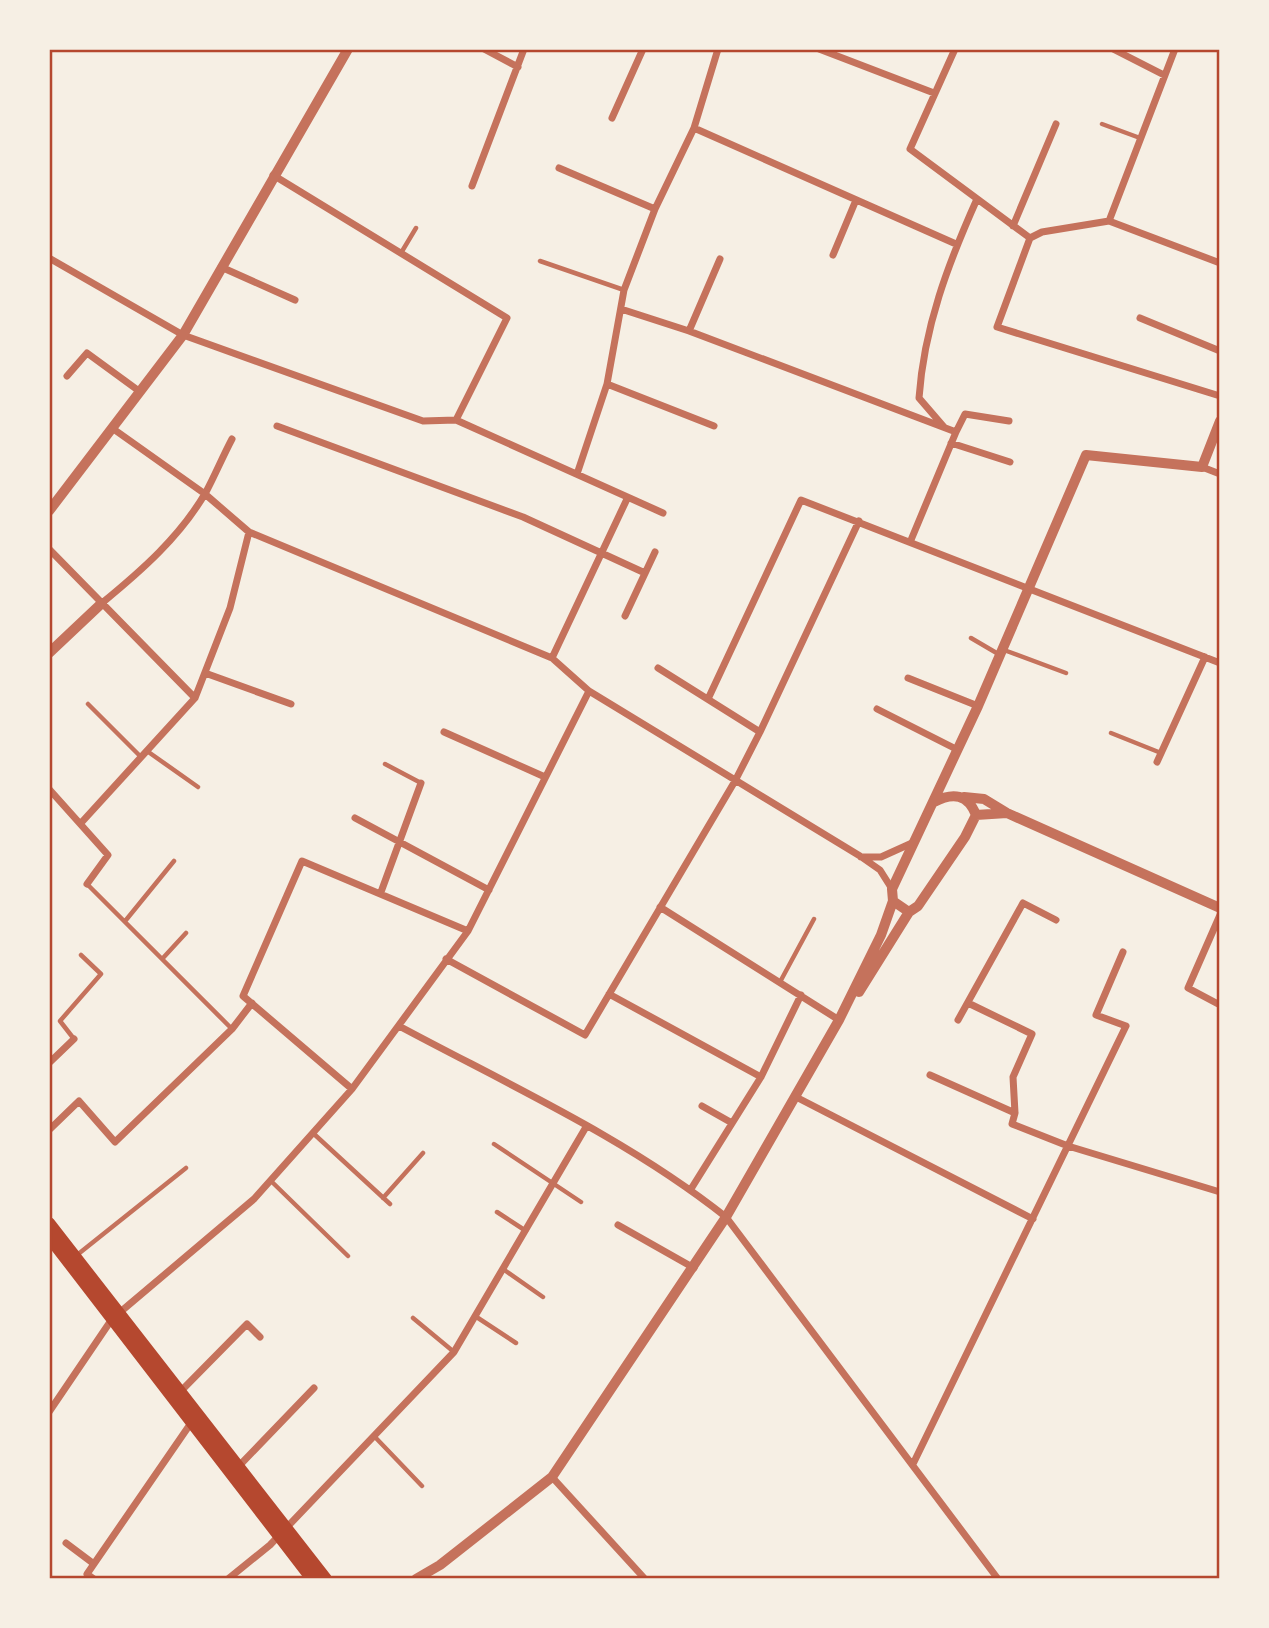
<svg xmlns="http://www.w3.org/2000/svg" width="1269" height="1628" font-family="'Source Serif 4',serif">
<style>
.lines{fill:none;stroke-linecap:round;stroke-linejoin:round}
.service{stroke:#c5725c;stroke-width:4.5}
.minor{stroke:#c5725c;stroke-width:7}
.tertiary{stroke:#c5725c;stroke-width:10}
.secondary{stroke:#b5482f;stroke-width:12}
.neatline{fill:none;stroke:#b5482f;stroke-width:2.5}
</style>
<rect width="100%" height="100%" fill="#f6efe4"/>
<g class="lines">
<path class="service" d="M1102,124L1140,138
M401,253L416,228
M540,261L624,290
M971,638L1000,655
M1004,650L1066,673
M88,704L141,757
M1111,733L1161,753
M147,751L198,787
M385,764L421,783
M87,884L232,1029
M126,920L174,861
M163,958L186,933
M780,982L814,919
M74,1039L60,1021L101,974L81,955
M314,1134L390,1204
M494,1144L581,1202
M271,1181L348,1256
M383,1198L423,1153
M497,1212L526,1231
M77,1255L186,1168
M503,1269L543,1297
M475,1316L516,1343
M413,1318L454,1352
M374,1436L422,1486"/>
<path class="minor" d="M484,49L518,67
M819,49L934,93
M955,49L910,149L1030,238
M1113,49L1164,75
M612,118L643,49
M694,128L956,244
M559,168L655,209
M273,175L507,318L456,420
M472,186L524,49
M1109,221L1042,232L1030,238L997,327L1220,396
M1109,221L1175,49
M1109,221L1220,263
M1013,226L1056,124
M833,255L856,200
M49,258L183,335L423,421L456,420L663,513
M221,267L295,300
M621,309L689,331L956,432L911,540
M1140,318L1220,351
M689,331L720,259
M67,376L87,353L139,391
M607,384L714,426
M277,426L523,517L645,573
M944,427L919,398C924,327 948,264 977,199
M112,428L205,494L249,532L552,658L589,691L860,856L880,870L892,889
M956,432L965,414L1009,421
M951,443L1010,462
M1202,467L1220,474
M577,474L607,384L624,290L655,209L694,128L718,49
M49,549L195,698
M102,603C141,571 180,537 206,492C215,475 223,456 232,439
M625,616L655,552
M552,658L627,499
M205,673L291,704
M908,678L978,706
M708,699L801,500L1220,663
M877,709L958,750
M444,732L545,777
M760,732L859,521
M1157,762L1205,657
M49,789L108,855L87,884
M355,818L489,890
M81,823L195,698L230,608L249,532
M861,857H881L912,843
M381,892L421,783
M660,907L839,1020
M1220,915L1188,988L1220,1005
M446,959L585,1035L735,781L760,732L658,668
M609,994L761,1077
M968,1003L1032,1034L1013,1077L1015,1113L1012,1124L1068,1146L1220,1192
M958,1020L1023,903L1056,920
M399,1026C509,1085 628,1139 726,1217L998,1579
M49,1063L74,1039
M930,1075L1015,1113
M352,1089L243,996L302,861L468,931
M796,1097L1033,1219
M702,1106L732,1123
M49,1130L79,1101L115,1142L232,1029L252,1003
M691,1189L761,1077L801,995
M618,1225L694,1268
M180,1392L247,1324L260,1337
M49,1412L112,1319L254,1199L352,1089L468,931L589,691
M913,1464L1126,1026L1096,1015L1123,952
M238,1467L314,1388
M552,1477L645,1579
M66,1543L94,1564
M94,1579L87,1574L191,1423
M228,1579L270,1545L454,1352L586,1127"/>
<path class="tertiary" d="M49,511L183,335L348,49
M49,653L102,603
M964,797L984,799L1007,813L1220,908
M934,802C953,792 968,794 976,815L965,837L918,906L909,912L893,901L892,889L978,706L1086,455L1202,467L1220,421
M976,815L1007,813
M859,992L909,912
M416,1579L440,1565L552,1477L726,1217L839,1020L881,935L893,901"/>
<path class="secondary" d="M49,1223L326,1579
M49,1237L312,1579"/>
</g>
<rect width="1269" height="1628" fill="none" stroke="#f6efe4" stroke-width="102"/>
<rect x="51" y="51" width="1167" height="1526" class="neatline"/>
</svg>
